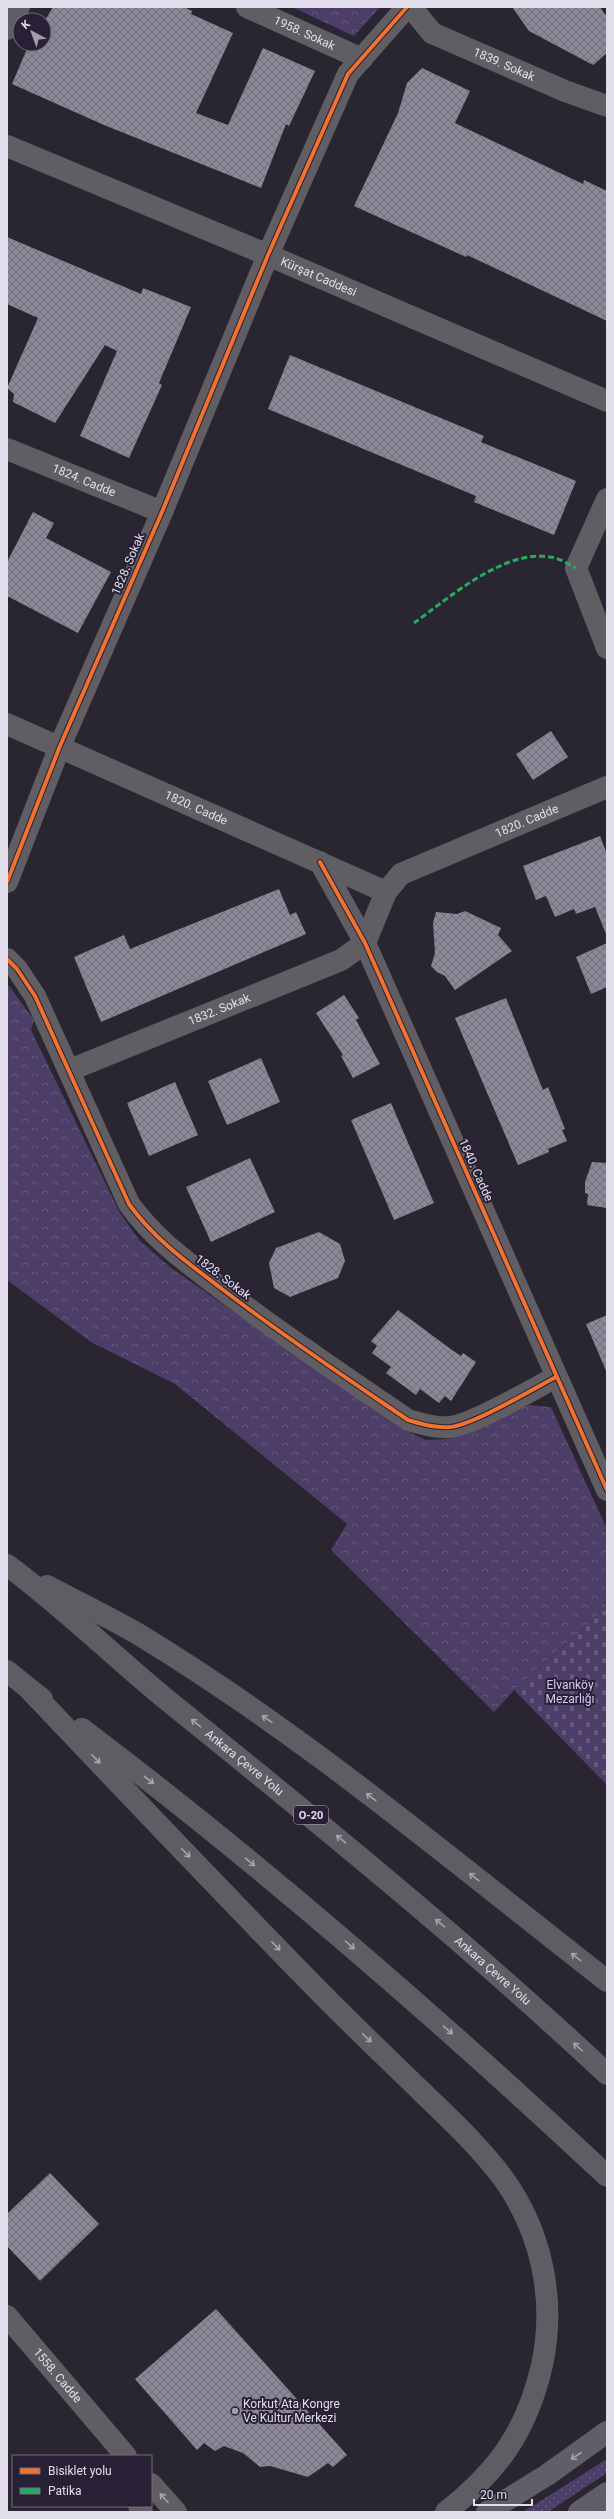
<svg xmlns="http://www.w3.org/2000/svg" width="614" height="2519" font-family="Roboto,sans-serif">
<style>
.grass{fill:url(#grass-dots)}
.cemetery{fill:url(#cemetery-stones)}
.park{fill:url(#park-crowns)}
.building{fill:url(#building-cross-hatch)}
.lines{fill:none;stroke-linecap:round;stroke-linejoin:round}
.minor{stroke:#605e63;stroke-width:22}
.major{stroke:#605f67;stroke-width:22}
.highway{stroke:#5f5c64;stroke-width:22}
.quiet{stroke:#26ab63;stroke-width:3;stroke-dasharray:6 3;stroke-linecap:butt}
.cycleway-casing{stroke:#282136;stroke-width:6}
.cycleway{stroke:#ef722f;stroke-width:4}
.oneway{stroke:#a7a4af}
.oneway2{stroke:#a8a5b0}
.oneway3{stroke:#a8a4ae}
.poi-dot{fill:#a19eab;stroke:#282136;stroke-width:1.5}
.labels{text-anchor:middle;stroke-width:4;stroke-linejoin:round;paint-order:stroke}
.shield{fill:#282136;stroke:#aaa5b5;stroke-width:1}
.shield-label{font-size:11px;font-weight:bold;fill:#e2deec}
.street-label{font-size:12px;fill:#e2deec;stroke:#282136}
.park-label{font-size:12px;fill:#d6caf4;stroke:#282136}
.poi-label{font-size:12px;fill:#e2deec;stroke:#282136;text-anchor:start}
</style>
<defs>
<pattern id="grass-dots" width="8" height="8" patternUnits="userSpaceOnUse"><rect width="8" height="8" fill="#4c3e67"/><path d="M2 2h.1M6 6h.1" fill="none" stroke="#66597d" stroke-width="1.8" stroke-linecap="round"/></pattern>
<pattern id="cemetery-stones" width="16" height="16" patternUnits="userSpaceOnUse"><rect width="16" height="16" fill="#4c3e67"/><path d="M2 7V4a2 2 0 0 1 4 0v3zM10 15v-3a2 2 0 0 1 4 0v3z" fill="#66597d"/></pattern>
<pattern id="park-crowns" width="20" height="18" patternUnits="userSpaceOnUse"><rect width="20" height="18" fill="#4c3e67"/><path d="M2 6a3 3 0 1 1 6 0M12 15a3 3 0 1 1 6 0" fill="none" stroke="#66597d"/></pattern>
<pattern id="building-cross-hatch" width="8" height="8" patternUnits="userSpaceOnUse"><rect width="8" height="8" fill="#8b8796"/><path d="M0 0l8 8M0 8l8-8" fill="none" stroke="#726f7a"/></pattern>
</defs>
<rect width="100%" height="100%" fill="#292631"/>
<path class="grass" d="M607,2459V2473L548,2512H523Z"/>
<path class="cemetery" d="M607,1608V1785L514,1690Z"/>
<path class="park" d="M292,7H380L354,36Z
M7,983L34,1020L31,1030L120,1213L140,1241L170,1267L400,1428L426,1440L449,1439L529,1405L551,1407L607,1529V1608L514,1690L494,1712L331,1550L347,1524L175,1384L91,1342L7,1280Z"/>
<path class="building" d="M53,7H184L192,11L191,14L233,33L196,113L228,125L263,48L315,71L289,126L286,124L261,188L104,125L12,84L29,44H44V22Z
M512,7H600L607,17V53L593,65L529,31Z
M422,68L470,91L455,123L583,184L584,180L607,191V321L467,255L466,257L354,206L398,113L407,83Z
M7,237L141,294L143,288L191,307L159,383L162,385L129,458L80,436L117,351L105,345L55,423L13,402L14,394L7,388L38,318L7,304Z
M290,355L484,436L481,442L576,481L554,535L474,502L476,496L268,409Z
M33,512L54,523L46,538L111,572L78,633L7,596V562Z
M551,731L568,757L533,780L516,754Z
M600,836L607,854L606,934L595,907L576,914L574,909L555,917L546,896L536,900L523,866Z
M279,889L290,915L296,912L306,934L101,1022L74,957L124,935L130,949Z
M465,911L501,928L498,935L512,951L455,990L445,976L437,972L431,966L435,953L433,923L436,912L457,914Z
M607,943V987L591,994L576,957Z
M344,995L359,1018L356,1020L380,1064L353,1078L341,1056L343,1055L316,1013Z
M506,998L543,1090L548,1087L565,1129L562,1130L567,1141L548,1149L549,1152L518,1165L455,1018Z
M261,1058L280,1102L227,1125L208,1081Z
M175,1082L198,1135L149,1156L127,1103Z
M391,1103L434,1203L394,1220L351,1120Z
M250,1158L275,1212L211,1242L186,1187Z
M592,1162L607,1163V1208L587,1205L588,1194L585,1193V1182Z
M319,1232L340,1244L345,1261L338,1278L290,1297L274,1288L269,1263L276,1248Z
M398,1310L452,1350L461,1356L463,1353L476,1362L451,1401L445,1396L439,1403L420,1389L416,1395L386,1373L391,1367L372,1353L377,1346L371,1341Z
M607,1315V1373L586,1324Z
M50,2173L99,2224L40,2281L7,2246V2214Z
M216,2309L347,2455L333,2467L328,2463L308,2477L270,2466L260,2467L243,2453L224,2446L215,2451L204,2443L197,2450L135,2379Z"/>
<g class="lines">
<g class="minor">
<path id="s1" d="M247,7L362,59"/>
<path id="s2" d="M411,7L432,33L565,91L607,106"/>
<path d="M7,29L19,7"/>
<path id="s3" d="M7,146L268,255L607,401"/>
<path id="s4" d="M7,449L162,512"/>
<path d="M607,499L576,568L607,648"/>
<path id="s5" d="M7,724L386,892"/>
<path d="M320,862L365,943L607,1490"/>
<path d="M7,882L60,746L162,512L268,255L348,74L407,7"/>
<path d="M7,959L17,969L35,996L129,1204C154,1239 188,1263 222,1289C282,1335 345,1377 408,1420C422,1424 434,1428 450,1427C473,1425 533,1389 556,1377"/>
<path id="s6" d="M70,1070L341,960L365,943L386,892L401,874L607,787"/>
<path id="s7" d="M7,2316L126,2456"/>
<path d="M151,2484L176,2512"/>
<path d="M139,2506L142,2512"/>
</g>
<path class="major" d="M487,2512L547,2475L607,2432
M579,2512L607,2493"/>
<g class="highway">
<path id="s8" d="M7,1565C63,1606 113,1656 167,1700C317,1821 466,1942 607,2074"/>
<path d="M47,1586C77,1602 109,1617 138,1634C305,1735 454,1862 607,1981"/>
<path d="M7,1671L42,1699"/>
<path d="M30,1690C124,1789 218,1888 313,1985C349,2022 386,2057 423,2093C451,2120 480,2147 503,2178C542,2232 556,2300 542,2365C527,2431 498,2471 446,2512"/>
<path d="M82,1729C266,1868 439,2019 607,2176"/>
<path d="M606,2512H607"/>
</g>
<path class="quiet" d="M414,623C449,598 504,549 550,557C559,558 568,564 576,568"/>
<defs>
<path id="cycleway" d="M320,862L365,943L607,1490
M7,882L60,746L162,512L268,255L348,74L407,7
M7,959L17,969L35,996L129,1204C154,1239 188,1263 222,1289C282,1335 345,1377 408,1420C422,1424 434,1428 450,1427C473,1425 533,1389 556,1377"/>
</defs>
<use href="#cycleway" class="cycleway-casing"/>
<use href="#cycleway" class="cycleway"/>
</g>
<defs><path id="oneway-shaft" d="M-6 0H5M1.5-3L5.5 0L1.5 3" fill="none" stroke-width="1.6" stroke-linecap="round" stroke-linejoin="round"/></defs>
<g class="oneway">
<use href="#oneway-shaft" transform="translate(267 1719) rotate(-145)"/>
<use href="#oneway-shaft" transform="translate(196 1723) rotate(-141)"/>
<use href="#oneway-shaft" transform="translate(96 1759) rotate(46)"/>
<use href="#oneway-shaft" transform="translate(149 1780) rotate(38)"/>
<use href="#oneway-shaft" transform="translate(371 1797) rotate(-143)"/>
<use href="#oneway-shaft" transform="translate(341 1839) rotate(-141)"/>
<use href="#oneway-shaft" transform="translate(186 1853) rotate(46)"/>
<use href="#oneway-shaft" transform="translate(250 1862) rotate(39)"/>
<use href="#oneway-shaft" transform="translate(474 1877) rotate(-142)"/>
<use href="#oneway-shaft" transform="translate(440 1923) rotate(-140)"/>
<use href="#oneway-shaft" transform="translate(350 1945) rotate(41)"/>
<use href="#oneway-shaft" transform="translate(276 1946) rotate(46)"/>
<use href="#oneway-shaft" transform="translate(576 1957) rotate(-142)"/>
<use href="#oneway-shaft" transform="translate(448 2030) rotate(41)"/>
<use href="#oneway-shaft" transform="translate(367 2038) rotate(44)"/>
<use href="#oneway-shaft" transform="translate(578 2047) rotate(-138)"/>
</g>
<use class="oneway2" href="#oneway-shaft" transform="translate(576 2456) rotate(146)"/>
<use class="oneway3" href="#oneway-shaft" transform="translate(164 2498) rotate(-132)"/>
<circle class="poi-dot" cx="235" cy="2411" r="4"/>
<g class="labels">
<rect class="shield" x="294" y="1806" width="34" height="18" rx="3"/>
<g class="shield-label">
<text x="311" y="1819">O-20</text>
</g>
<g class="street-label">
<text dy="4" stroke="none"><textPath href="#s1" startOffset="63">1958. Sokak</textPath></text>
<text dy="4" stroke="none"><textPath href="#s2" startOffset="112">1839. Sokak</textPath></text>
<text dy="4" stroke="none"><textPath href="#s3" startOffset="338">Kürşat Caddesi</textPath></text>
<text dy="4" stroke="none"><textPath href="#s4" startOffset="83">1824. Cadde</textPath></text>
<text transform="translate(128 564) rotate(-67)" y="4">1828. Sokak</text>
<text dy="4" stroke="none"><textPath href="#s5" startOffset="207">1820. Cadde</textPath></text>
<text dy="4" stroke="none"><textPath href="#s6" startOffset="537">1820. Cadde</textPath></text>
<text dy="4" stroke="none"><textPath href="#s6" startOffset="161">1832. Sokak</textPath></text>
<text transform="translate(476 1170) rotate(66)" y="4">1840. Cadde</text>
<text transform="translate(223 1277) rotate(37)" y="4">1828. Sokak</text>
<text dy="4" stroke="none"><textPath href="#s8" startOffset="309">Ankara Çevre Yolu</textPath></text>
<text dy="4" stroke="none"><textPath href="#s8" startOffset="633">Ankara Çevre Yolu</textPath></text>
<text dy="4" stroke="none"><textPath href="#s7" startOffset="78">1558. Cadde</textPath></text>
</g>
<g class="park-label">
<text x="570" y="1689">Elvanköy<tspan x="570" dy="14">Mezarlığı</tspan></text>
</g>
<g class="poi-label">
<text x="243" y="2408">Korkut Ata Kongre<tspan x="243" dy="14">Ve Kultur Merkezi</tspan></text>
</g>
</g>
<rect width="614" height="2519" fill="none" stroke="#e2deec" stroke-width="16"/>
<rect x="12" y="2455" width="140" height="52" fill="#282136" stroke="#726d7f"/>
<rect x="20" y="2468" width="20" height="6" fill="#ef722f" stroke="#726d7f"/>
<text x="48" y="2475" font-size="12" fill="#e2deec">Bisiklet yolu</text>
<rect x="20" y="2488" width="20" height="6" fill="#26ab63" stroke="#726d7f"/>
<text x="48" y="2495" font-size="12" fill="#e2deec">Patika</text>
<g transform="translate(32 32) rotate(319)"><circle r="19" fill="#282136" stroke="#726d7f"/>
<path d="M0-3L7 15L0 10L-7 15Z" fill="#a19eab"/>
<text y="-6" font-size="11" font-weight="bold" text-anchor="middle" fill="#e2deec">K</text>
</g>
<path d="M474 2499v6h58v-6" fill="none" stroke="#e2deec" stroke-width="2"/>
<text x="480" y="2499" font-size="12" fill="#e2deec" stroke="#282136" stroke-width="3" paint-order="stroke">20 m</text>
</svg>
